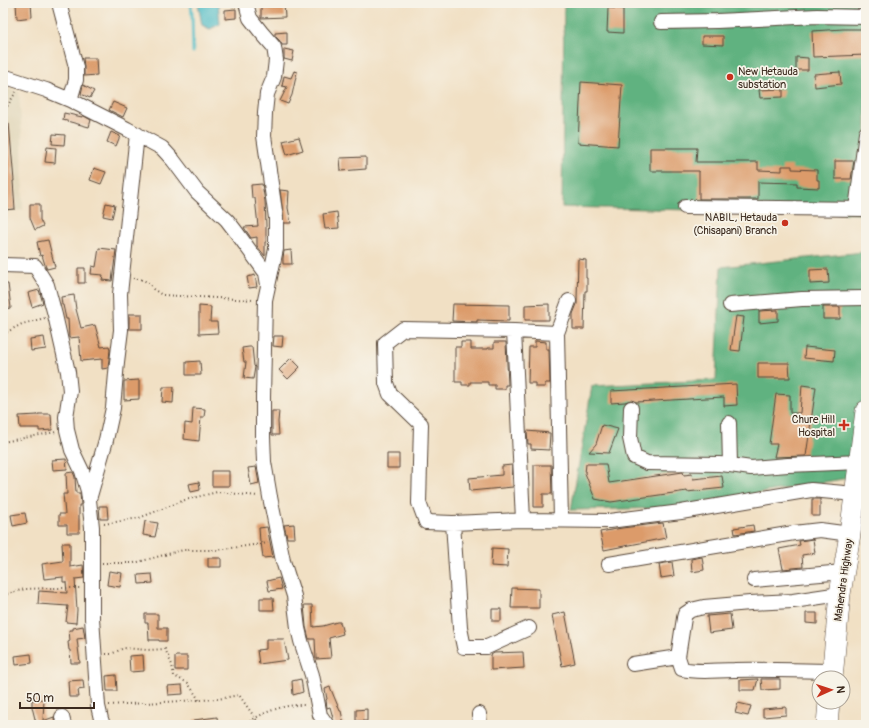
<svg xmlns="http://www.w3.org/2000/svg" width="869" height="728" font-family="Pangolin,sans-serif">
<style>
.built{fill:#dfd3b4}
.forest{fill:#60b280;stroke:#4e6e4f}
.water{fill:#4ebcc6;stroke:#447372}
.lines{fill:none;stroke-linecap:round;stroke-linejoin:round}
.stream{stroke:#4ebcc6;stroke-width:3}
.building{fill:#dc9b6a}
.minor-casing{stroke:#564537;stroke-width:16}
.highway-casing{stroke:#564537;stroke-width:22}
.path{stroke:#564537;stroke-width:2;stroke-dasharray:1 3;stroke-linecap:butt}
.minor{stroke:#fff;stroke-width:14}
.highway{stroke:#fff;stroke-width:21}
.poi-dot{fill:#c8321e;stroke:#f7f3e8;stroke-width:1.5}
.labels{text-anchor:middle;stroke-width:3.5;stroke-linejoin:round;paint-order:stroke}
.poi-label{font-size:11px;fill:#3b2a1e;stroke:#f7f3e8;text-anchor:end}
.street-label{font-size:11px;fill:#3b2a1e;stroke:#f7f3e8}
</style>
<rect width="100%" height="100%" fill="#f7f3e8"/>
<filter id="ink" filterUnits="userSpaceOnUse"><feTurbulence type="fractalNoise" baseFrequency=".025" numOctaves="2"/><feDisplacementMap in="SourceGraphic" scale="8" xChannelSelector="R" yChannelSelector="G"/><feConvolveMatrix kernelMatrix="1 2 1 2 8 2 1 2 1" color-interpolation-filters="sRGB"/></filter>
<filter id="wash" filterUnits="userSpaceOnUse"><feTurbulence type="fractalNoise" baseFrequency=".012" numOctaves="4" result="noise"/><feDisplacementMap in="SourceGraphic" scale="16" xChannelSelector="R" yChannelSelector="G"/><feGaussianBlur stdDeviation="0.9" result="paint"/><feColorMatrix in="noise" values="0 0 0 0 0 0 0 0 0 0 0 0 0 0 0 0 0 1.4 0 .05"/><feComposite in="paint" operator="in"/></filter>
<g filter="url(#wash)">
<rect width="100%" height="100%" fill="#f1e0c4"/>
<path class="built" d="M3,87L19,92L22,136L23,210L3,212Z"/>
<path class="forest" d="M564,3H866V214L562,207Z
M866,245V475L671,508L571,510L592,386L716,380L721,267L864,252Z"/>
<path class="water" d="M198,3H218L220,24L210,29L202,25Z"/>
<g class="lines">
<path class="stream" d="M191,3L192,14L193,52"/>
</g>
<g id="blocks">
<path class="building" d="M16,3H31L32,17L17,19Z
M261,3H284L285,17L261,18Z
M608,8L623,9V33L607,32Z
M236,9V18L225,19V10Z
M843,29H866V55L813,57L812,31Z
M287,32V45H282L280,41L275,36V33Z
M702,36H723V45L702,44Z
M284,49L294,51L292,61L284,59Z
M796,57L808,58V70H796Z
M83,58H96L97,75L84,76V67Z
M294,71L297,72L292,95L288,104L280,101L287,87L282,86L284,76L291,78Z
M840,72L841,84L815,87L814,74Z
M581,82L622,85L618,146L578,143Z
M83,85L94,91L90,98L81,94Z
M783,89V97L760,98L759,90Z
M113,102L127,108L123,117L109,110Z
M64,113L82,117V116H84L91,120L89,127L63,120Z
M3,123H9L14,181H13L15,209L4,210L3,197Z
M111,132L120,136L116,146L107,142Z
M53,134L65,135L64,145L52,144Z
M299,137L303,150L287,155L283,141Z
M47,147L56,148L55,163L45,162Z
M650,148H697L696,162H758V170L782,171V166H792V169L817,170V180H819V188L797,187V183L758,182V199H699V171H650Z
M366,157V169L341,171L340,158Z
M835,161H854L851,179H835Z
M94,168L106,172L101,184L90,180Z
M262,184L265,201L266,225V242H265V256L257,246V237L251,238L245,229L244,227L258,226L255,198H252L251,185Z
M280,190L289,191L288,208L291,223H284Z
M106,203L115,205L112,218L103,216Z
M30,204H40V220L43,226L35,230L30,218Z
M337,212L339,228L325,229L323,214Z
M48,240L55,267L47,269L45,265L42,255L40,256L37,242Z
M99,248L116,250L112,281L102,280L103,275L91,274L92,266L96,267Z
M291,250L292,264H283V258L284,251Z
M578,259L586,260V278H587V291H585L584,329H573V314L577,304V300Z
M78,268H85V283H78Z
M828,269L829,283L810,284V270Z
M255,275L257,287L249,288L247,277Z
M3,284H8L11,308L3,309Z
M39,290L43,303L32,307L28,293Z
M74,295L76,309L81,328L95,325L101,347L109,346L110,350L108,368L102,369V359L81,361L79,337L69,338L68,319H66L63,305H62L61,297Z
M453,304L509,305V321L477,320V322L452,321Z
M549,304V320H525V305Z
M199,306L211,307L210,322H217L218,333L199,334Z
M823,307H840V319H823Z
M778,310V321L759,323V311Z
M129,314H142V329H129Z
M736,316L744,317L740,351L731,350Z
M274,336H283L282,347L273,346Z
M44,337L46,349L31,351L30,339Z
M535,341L546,342V349H549L550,383H545V387H535V383H528L529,347H535Z
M461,342H471V349H488V348H494V342H506L508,385H505V389H495V385H488V382H470V385H462V382H455V347H461Z
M249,347H252L254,366L255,367L253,379L244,378L246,362H244L242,348Z
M805,347L835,350L834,361L804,358Z
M291,358L300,367L288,379L279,370Z
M200,361L201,375H186V362Z
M758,363H789L790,378H758Z
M139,380V399L124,400V381Z
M736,384L737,405L724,406V397L636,402L631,400L625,402L611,403V391Z
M802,385L816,387L806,456L774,457L777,444H769L776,394L790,395V413H800Z
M163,387H174L173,403L162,402Z
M193,408L205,409L204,417H201L199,441L184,439L185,423L192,424Z
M272,411H279L278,422L279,435H272Z
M38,414H51L52,430L39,431V428H20L19,416L38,415Z
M602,425L618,429L609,453L589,452L596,444Z
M527,431L550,433L549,450L531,449V444H528Z
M387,454H399V468H387Z
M66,459L67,469L53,470L52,460Z
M586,464H606L609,483L683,472L684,475L692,474L693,479L722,476L724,488L687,492V491L611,502L595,499L585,473Z
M512,465L513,487L470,491L469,478L502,475V466Z
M534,465H551L552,494H543V507H534Z
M256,467L259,483L251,485L248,468Z
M212,471H229V486H212Z
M73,472L75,477L76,493H80L81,505H79V533H67V525H59V514H65L63,494H67L66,473Z
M199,482L200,490L191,492L189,484Z
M812,499H820V516H812Z
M99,506H107L108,519H100Z
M25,513L27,523L13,526L11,515Z
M145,521L158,523L155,537L143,535Z
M663,523L666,538L604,550L600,532L622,528Z
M294,524L295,538H287L284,525Z
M753,525L754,531L735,534L734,528Z
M267,527L273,557L263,558L261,542H260L259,528Z
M813,539L815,553L802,555L803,567L783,569L779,549L800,545L799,541Z
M62,543H70V567L83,565L84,578L75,579L77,610L76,623L66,622L68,606L38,604L39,591L67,593L66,582H63V577L44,579L42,564L63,561Z
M492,548L508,549L507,567L491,566Z
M702,557L704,570L692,572L691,559Z
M208,558H221V567H208Z
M672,562L674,576L661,578L659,564Z
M109,571L122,573L120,587L107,585Z
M152,574L153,583L139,584L138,575Z
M279,578L282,589L269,591L267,581Z
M512,588L539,589V608H511Z
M260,598H273L274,610H260Z
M304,605H312L313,627L323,626L337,622H340L343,634L329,638L331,658L316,659L315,639H309L306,627Z
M492,609H501V621H492Z
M565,612L575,663L562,666L552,615Z
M806,613H817V624L806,623Z
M145,614H158V628H167V641H159V640H149L148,623H145Z
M730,614L732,630L709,633L707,616Z
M83,626L85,638L77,639L80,663H71L70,650H69L68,642L70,641L69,630H73V628Z
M266,639H284L288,660L259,664L257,650L266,649Z
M523,652L524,668L491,670V655L494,653Z
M31,654L32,663L16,665L15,656Z
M143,655L144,671L130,672L129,656Z
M175,656H187V670H175Z
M116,675L117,691H107L106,676Z
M301,679L303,692L293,695L292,681Z
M758,679L755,690H740V680Z
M761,679H780V689L762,690Z
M83,680L84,689L78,690L79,697H69L68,681Z
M182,685L183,694L168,695L167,686Z
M330,687L340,711H341L344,725H335L330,707L327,708L326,700L327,699L325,689Z
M44,699L43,721L54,717L55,725H35V724L36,723L32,707V700Z
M738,703L751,706L748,716L735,713Z
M786,707V715L763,717V709Z
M367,709V721H356V710Z
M217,717L218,725H194V720Z"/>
</g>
</g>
<g filter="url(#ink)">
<use href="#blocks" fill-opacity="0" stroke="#564537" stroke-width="1"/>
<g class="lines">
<defs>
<path id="minor" d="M59,3L76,67V80L70,100
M246,3L250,18L261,32L274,47L276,60L274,77L267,94L265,113L264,136L276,218V249L265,300L263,397V437L264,462L270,497L283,561L294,596L298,628L301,641L312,675L320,715L327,725
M661,22L717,21L817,16L866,17
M3,76L46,90L70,100L127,129L162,148L173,160L197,192L227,220L237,233L266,273L268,285
M685,207L866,209
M856,209L866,133
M3,265L35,266L47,285L55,315L68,372L70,391L66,417L67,430L72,450L82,471L88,491L92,527V618L98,706L101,719L103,725
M569,301L557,333L514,331L403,329L385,343L386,383L390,394L421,424L419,503L426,522L453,523L523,520L609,521L681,512L811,490L855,494
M730,305L802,299L866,298
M514,331L523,520
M557,333L561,520
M631,408L630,438L634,457L647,463L719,464L730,465
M729,423L730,465L751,468L788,465L860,462
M90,496L106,440L113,408L117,362L121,330L120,294L137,134
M453,523L460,628L464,647H487L529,628
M609,564L794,533L820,530L850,534
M754,580L843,572
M678,657L682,669C699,673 717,670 734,670C767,669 800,671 833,671
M633,664L678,657L684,618L685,614L691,610L704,607L750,603L793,601L840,594
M479,714L480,725
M62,717L64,725"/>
<path id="highway" d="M832,678L840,594L850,534L866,411
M827,725L829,702"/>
</defs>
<use href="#minor" class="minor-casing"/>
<use href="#highway" class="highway-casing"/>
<path class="path" d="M3,113L16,92
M133,278L143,280L149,283L153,289L162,295L254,300
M3,334L22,324L45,318
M3,442L56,432
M104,524L139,518L185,500L217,492L258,496
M102,563H134L183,550H217L268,543
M3,595L25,589L52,588H81
M106,654H111L124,648L147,650L165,649L172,665L174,676L188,683L199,700
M109,705L218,699L239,695L260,725
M243,725C248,724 252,719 257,717C272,709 289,704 306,705"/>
<use href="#minor" class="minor"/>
<use href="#highway" class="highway"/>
</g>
</g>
<g class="poi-dot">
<circle cx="730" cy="77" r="4"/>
<circle cx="785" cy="223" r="4"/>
<path d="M842 419h4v4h4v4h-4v4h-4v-4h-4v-4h4z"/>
</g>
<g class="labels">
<g class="poi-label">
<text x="738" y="75" text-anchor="start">New Hetauda<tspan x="738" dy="13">substation</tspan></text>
<text x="777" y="221">NABIL, Hetauda<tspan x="777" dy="13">(Chisapani) Branch</tspan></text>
<text x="835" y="423">Chure Hill<tspan x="835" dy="13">Hospital</tspan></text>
</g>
<g class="street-label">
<text transform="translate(843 580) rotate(-82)" y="4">Mahendra Highway</text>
</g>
</g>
<rect width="869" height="728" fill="none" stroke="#f7f3e8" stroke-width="16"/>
<g transform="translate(831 690) rotate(87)"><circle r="19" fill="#f7f3e8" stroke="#aca397"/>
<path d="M0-3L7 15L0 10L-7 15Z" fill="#c8321e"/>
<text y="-6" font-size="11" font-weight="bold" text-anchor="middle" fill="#3b2a1e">N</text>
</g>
<path d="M20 702v6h74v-6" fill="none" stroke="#3b2a1e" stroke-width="2"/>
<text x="26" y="702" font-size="12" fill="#3b2a1e" stroke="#f7f3e8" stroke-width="3" paint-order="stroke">50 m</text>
</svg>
